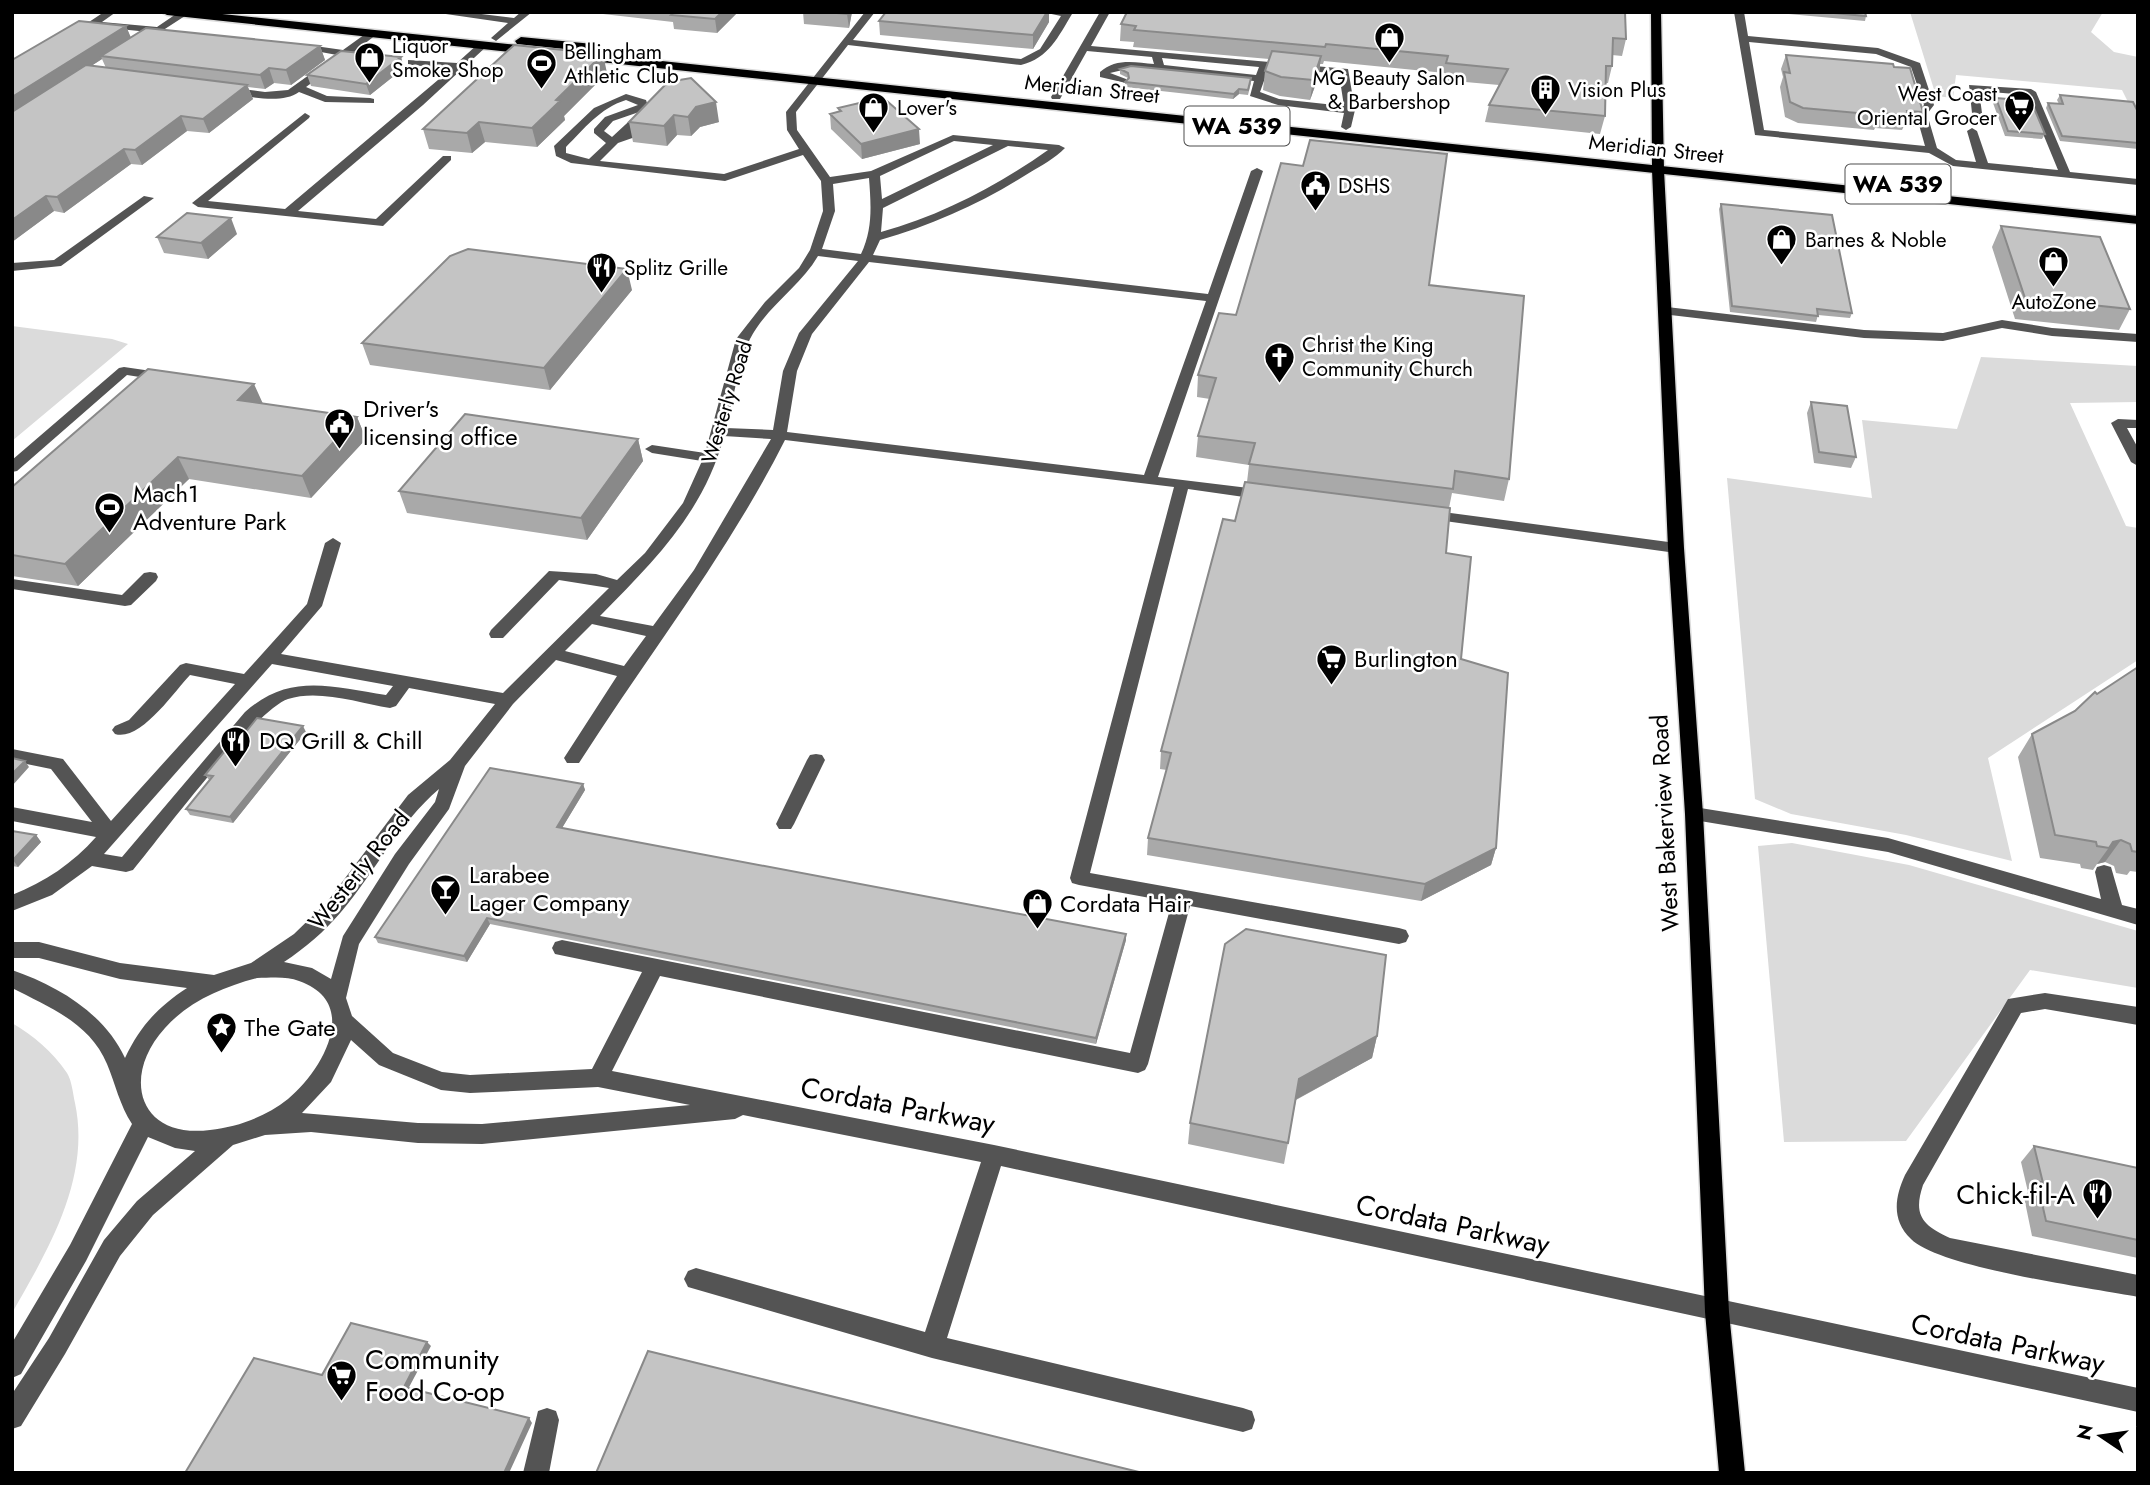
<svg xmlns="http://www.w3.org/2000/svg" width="2150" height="1485" font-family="Jost,sans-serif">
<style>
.green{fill:#dbdbdb}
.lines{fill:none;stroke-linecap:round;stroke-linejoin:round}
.major-casing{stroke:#dbdbdb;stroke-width:3}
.highway-casing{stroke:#dbdbdb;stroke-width:3}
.minor{fill:#545454;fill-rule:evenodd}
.major{fill:#000;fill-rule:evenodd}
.highway{fill:#000;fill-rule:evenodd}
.wall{fill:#a9a9a9;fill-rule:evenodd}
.shaded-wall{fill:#898989}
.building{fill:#c4c4c4;stroke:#898989;stroke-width:2}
.labels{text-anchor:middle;stroke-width:5;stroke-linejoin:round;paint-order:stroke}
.far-poi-label{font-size:21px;fill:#000;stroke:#fff;text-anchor:start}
.far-street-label{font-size:21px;fill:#000;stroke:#fff}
.shield{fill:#fff;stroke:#4c4c4c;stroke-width:2}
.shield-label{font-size:23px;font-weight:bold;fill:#000}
.poi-label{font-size:24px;fill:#000;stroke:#fff;text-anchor:start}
.street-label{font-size:24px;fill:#000;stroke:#fff}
.near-street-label{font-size:28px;fill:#000;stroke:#fff}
.near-poi-label{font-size:28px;fill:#000;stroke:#fff;text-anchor:end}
</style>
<rect width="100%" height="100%" fill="#fff"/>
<path class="green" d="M1910,12H2103L2091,32L2114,52L2138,57V122L2122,90L1956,75L1953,98L1936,96Z
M12,326L112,339L128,344L12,441Z
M1981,357L2138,366V402L2070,403L2126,526L2138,528V660L1988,758L2012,861L1906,835L1791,814L1755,799L1727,478L1872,498L1862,420L1957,429Z
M1792,843L1909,865L2138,931V988L2030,970L1906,1141L1784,1142L1758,846Z
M12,1023C34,1036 52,1051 67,1073C72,1081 73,1094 75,1103C91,1179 48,1250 12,1313Z"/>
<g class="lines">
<defs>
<path id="major" d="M1651,12H1661L1664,170L1684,548L1703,814L1729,1312L1745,1473H1719L1705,1312L1685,814L1668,548L1652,170Z"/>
<path id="highway" d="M161,12H203L537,47L543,51L537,55L167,15Z
M521,37L593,44L599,48L593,52L517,44L515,41Z
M576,52L2138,216V224L572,59V53Z"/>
</defs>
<use href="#major" class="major-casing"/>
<use href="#highway" class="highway-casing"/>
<path class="minor" d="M104,12H116L102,22L157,27L179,12L188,14L151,38L146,35L149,32L89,26V22Z
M432,12H465L514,18L521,12H532L496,41L491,38L508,23Z
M865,12H875L853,40L1021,59L1040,49L1061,16L1042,12L1072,14C1058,37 1049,58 1021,65L848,45L796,112L797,130L830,177L871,171L953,135L1059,145L1065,148C1055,158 1041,166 1029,173C982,203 933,225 880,240L873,255L1208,294L1251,171L1257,168L1263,171L1158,477L1265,490L1272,495L1265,500L1188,489L1090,873L1399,928L1406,930L1409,936L1406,942L1399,944L1190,906L1148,1064L1145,1070L1138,1073L660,976L612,1071L994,1145L2138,1388V1412L1001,1166L947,1338L1243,1408L1252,1411L1255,1420L1252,1429L1243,1432L932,1358L688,1287L684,1279L688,1271L696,1268L925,1332L981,1162L743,1115L735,1119L482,1144L418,1143L311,1132L265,1135L233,1145L153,1215L120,1256L65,1354L21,1426L12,1429V1394L49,1338L104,1240L137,1201L195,1151L175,1148L148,1137L86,1261L21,1374L12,1378V1343L70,1245L132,1124C120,1106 115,1083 107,1064C90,1023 49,1007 12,988V970C58,986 104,1013 125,1058C140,1026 158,1007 187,988L120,979L39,958H12V942H39L120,963L214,975L251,963L294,934L327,902L408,795L450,760L495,704L409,688L396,706L390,708C359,703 319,689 288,699C255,710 161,836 133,870L126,872L92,866L52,895L12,911V895C45,882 73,863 96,837L12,821V807L92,822L51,769L12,761V749L63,759L111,821L235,684L190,675C174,692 140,742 115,734L112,730L115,726L129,720L180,665L186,663L244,674L307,604L325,543L333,538L341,543L322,606L281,654L503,693L609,588L559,580L503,638H491L489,634L491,630L549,571L596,574L617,580L645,553L683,503L702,461L652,453L645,449L652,445L705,453L736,339L765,302L799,268L810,250L823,211L821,181L803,155L725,181L571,163L556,156L554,146L594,108L626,94L646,100L648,106L660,112L638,136L618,143L600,161L724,174L799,149L787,130L786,112ZM626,100L638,105L605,117L594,129V133L606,143L589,159L566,153V147C584,129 600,108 626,100ZM639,112L612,137L604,131L613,121ZM954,141L993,145L882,199L880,176ZM1008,146L1048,150C997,186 942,215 881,232L883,208ZM869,178C871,205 873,229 861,254L822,249L835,211L833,184ZM818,256L858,261L799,333L783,371L773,430L726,428C732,405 740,358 750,339C766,307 800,287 818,256ZM869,262L1206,301L1144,475L787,432L797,371L812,334ZM724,436L771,439L694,570L653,626L600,616C654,561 704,512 724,436ZM785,440L1174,487L1070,878L1072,883L1079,885L1172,902L1130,1053L562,940L555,942L552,948L555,954L642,972L592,1069L470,1075L442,1072L393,1053L352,1016L346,998L359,944L409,864L449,809L465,766L513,704L556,660L617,676L564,758L567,763H579C648,655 727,555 785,440ZM592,624L646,636L624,666L565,651ZM272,664L393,686L386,695C332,687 290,672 245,712L122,857L104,854ZM439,789L435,802L395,854L343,936L331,979L312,968L284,962C305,948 324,932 341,912C375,872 399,823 439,789ZM257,978C270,978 287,976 299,981C362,1003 322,1071 288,1099C265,1117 238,1127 210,1130C138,1139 121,1076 165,1028C189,1001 223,987 257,978ZM351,1040L379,1065L441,1090L470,1093L598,1087L690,1105L482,1124L418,1123L302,1113L331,1082Z
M1100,12H1110L1091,46L1348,69L1355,110L1351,127L1346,130L1341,127L1344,113L1278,105L1250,96L1254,81L1131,68L1110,73L1126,79V83L1100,77V72C1115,58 1135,62 1154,64L1152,57L1087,51L1060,99H1052L1051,97ZM1162,58L1259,67L1256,75L1164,65ZM1269,67L1339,74L1344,106L1279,99L1260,92Z
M1734,12H1744L1748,36L1878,48L1920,63L1934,105L1927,114L1937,148L1956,160L1976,162L1967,131L1972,128L1977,131L1988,163L2058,170L2027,95L1979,91L1982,113L1977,116L1972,113L1969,85L2031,89L2036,92L2070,172L2138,179V185L1953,166L1929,153L1755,135ZM1749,42L1876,54L1911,67L1924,105L1916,114L1925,146L1764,130Z
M368,32L377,34L354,52L358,55L357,57H347L306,87L327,96L370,98L374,99V103L325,102L299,92C281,105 248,96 227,93L222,90L227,87L265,92L288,90L337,55L294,47V43L343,50Z
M478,44L487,46L423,105L298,211L376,219L443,156H451V160L383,226L198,207L192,203L305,113L310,116L309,118L208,201L285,209L451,69L412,65L408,64V60L457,63Z
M144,196L154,198L61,266L12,271V263L54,260Z
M1667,307L1864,330L1943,333L2002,320L2052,328L2138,334V342L2052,336L2002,328L1943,341L1864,338L1662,314L1661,311Z
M124,367L165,373L172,377L165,381L127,375L17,471L12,472V460L119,368Z
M2118,419L2138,420V428H2127L2138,448V466L2131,462L2111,423Z
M1428,510L1676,543L1684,548L1676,553L1423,518L1420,515L1423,512Z
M150,572L156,573L158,577L156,581L131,605L125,606L12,589V579L122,595L144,573Z
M816,754L822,755L825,760L794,824L791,829H779L776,824L807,760L810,755Z
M1694,807L1888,838L2101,899L2095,872L2097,867L2104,865L2111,867L2122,905L2138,909V925L1888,852L1688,819L1685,814L1688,809Z
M2045,993L2138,1007V1025L2045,1009L2021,1013L1923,1185C1913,1215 1922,1225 1950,1238L2138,1275V1297C2091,1288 1940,1268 1911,1239C1891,1220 1895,1197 1905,1175L2008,999Z
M547,1408L556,1411L559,1420L549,1473H523L538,1411Z"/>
<use href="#major" class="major"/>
<use href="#highway" class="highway"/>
</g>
<path class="wall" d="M602,12H738L717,33L674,29L673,22L603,14Z
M803,12H852L849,28L804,24Z
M1127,12L1626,39L1622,56L1612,55V66L1608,83H1606L1605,116L1600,134L1485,122L1489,105L1499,85L1443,80L1445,73L1324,61L1323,64H1320L1319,75L1310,100L1280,96L1263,90L1265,71L1269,59L1133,47L1134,42L1120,41L1121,24Z
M1768,12H1865L1866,16L1865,21Z
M879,21L1049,22L1033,49L880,35Z
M126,26L130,37L320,46L325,60L291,85L274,83L265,89L248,87L253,99L209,133L187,131L142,165L131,164L64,213L54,211L12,242V60ZM102,59L106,68L91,66Z
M1786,55L1894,67L1923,112L1917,127L1904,126L1902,130L1875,128L1874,130L1798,123L1785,117L1780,87L1783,77L1781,69Z
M401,57L404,68L370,95L311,86L307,75Z
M1120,69L1251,83L1248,95L1239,94L1233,99L1125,87V82L1128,78L1120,74Z
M607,73L564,116L565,120L537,147L485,142L472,153L429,149L423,129Z
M668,82L719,122L700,127L691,136L677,135L667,146L633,142L629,122Z
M2060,95L2138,112V149L2060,141L2046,108L2048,103L2059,104L2057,100Z
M1996,98L2045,134L2042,139L2005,136L1993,103Z
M838,108L920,144L862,159L831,129L830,114L839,111Z
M1721,204L1852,313L1850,318L1818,315L1816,322L1730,312L1719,209Z
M2001,226L2130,309L2119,330L2015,319L1992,247Z
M237,234L208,259L164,253L157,237Z
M1429,285L1509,479L1504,501L1452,493L1449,508L1446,553L1461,659L1496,848L1491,865L1421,901L1147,855L1148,838L1167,770L1160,769L1161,751L1247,482L1249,465L1196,457L1198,436L1210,399L1197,397L1198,375L1236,315Z
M632,290L550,390L370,365L362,343Z
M1811,402L1856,457L1851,468L1814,463L1807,413Z
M263,404L357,417L366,439L311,498L189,479L78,586L12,576V487Z
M638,439L643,461L587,540L407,513L399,491Z
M2138,667V872L2130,871L2127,875L2116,873L2114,866L2105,862L2097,864L2093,870L2081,868L2080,864L2040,858L2018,757L2032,734L2075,711L2097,694Z
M306,732L233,823L190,815L186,809L210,781L205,775L229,753Z
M583,784L585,790L562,828L1126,934V940L1096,1044L490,924L467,962L378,943L375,937Z
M12,831L36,835L41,842L18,867L12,866Z
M1377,1036L1372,1058L1296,1100L1284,1164L1188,1144L1190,1123Z
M2034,1146L2138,1168V1258L2032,1236L2024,1197L2028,1192L2021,1162Z"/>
<path class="shaded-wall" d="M722,12H738L717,33L715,19Z
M848,12H852L849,28L847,14Z
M1047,12H1049V22L1033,49V35Z
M126,26L132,40L101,56L102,59L12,117V97Z
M320,46L325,60L291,85L286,70Z
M603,54L607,73L564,116L565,120L537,147L532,128L556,100Z
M1321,56L1319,75L1310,100L1313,80Z
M401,57L404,68L370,95L366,84Z
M269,68L274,83L265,89L260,75Z
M247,85L253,99L209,133L203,119Z
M1239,89V94L1233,99L1234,94Z
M716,102L719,122L700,127L691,136L688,117L696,107Z
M674,115L677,135L667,146L664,126Z
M181,116L187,131L142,165L135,150Z
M479,122L485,142L472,153L467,133Z
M919,129L920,144L862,159L861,144Z
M124,149L131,164L64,213L57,197Z
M46,196L54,211L12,242V220Z
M231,218L237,234L208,259L201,243Z
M627,269L632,290L550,390L544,368Z
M254,384L264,406L238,400Z
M357,417L366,439L311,498L302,476Z
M638,439L643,461L587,540L581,518Z
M178,457L189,479L78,586L65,564Z
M303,726L306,732L233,823L230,817Z
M25,761L29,767L12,786V774Z
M583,784L585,790L559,833L557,827Z
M36,835L41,842L18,867L13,860Z
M2121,840L2105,862L2097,864L2113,842Z
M1496,848L1491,865L1421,901L1425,884Z
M487,918L490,924L467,962L464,956Z
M1126,934V940L1096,1044V1038Z
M1377,1036L1372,1058L1295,1100L1299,1079Z
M427,1342L431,1346L407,1391L404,1387Z
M529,1418L532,1423L509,1473H504Z"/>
<path class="building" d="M674,12H722L715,19L671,15Z
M826,12H848L847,14Z
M886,12H1047L1033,35L879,21Z
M1127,12H1625L1626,39L1613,38L1612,66H1606L1605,116L1489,105L1508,69L1446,63L1448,56L1326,44L1325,47L1134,30L1136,26L1121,24Z
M1823,12H1865L1866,16Z
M79,21L126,26L12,97V60Z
M146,28L320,46L286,70L269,68L260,75L101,56Z
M514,45L603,54L556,100L560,101L532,128L479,122L467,133L423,129Z
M341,51L401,57L366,84L307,75Z
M1272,51L1321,56L1313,80L1281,77L1265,71Z
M1786,55L1893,64L1894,67L1910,68L1923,112L1907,111L1908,115L1879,113V115L1803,108L1790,102L1784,72L1790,73Z
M86,65L247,85L203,119L181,116L135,150L124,149L57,197L46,196L12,220V112Z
M1131,66L1251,78L1248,90L1239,89L1234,94L1125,82L1129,78L1128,73L1120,69Z
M691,78L716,102L696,107L688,117L674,115L664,126L629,122L668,82Z
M2060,95L2133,102L2138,112V143L2062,136L2048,103L2063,104Z
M1996,98L2031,101L2045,134L2008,131Z
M876,99L880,102L887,101L919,129L861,144L830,114L841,111L838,108Z
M1310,140L1447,154L1429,285L1524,296L1509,479L1455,471L1453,489L1249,464L1255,443L1198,436L1216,378L1198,375L1219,313L1236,315L1281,163L1303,166Z
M1721,204L1832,215L1852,313L1817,309L1818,316L1732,306Z
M187,213L231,218L201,243L157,237Z
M2001,226L2100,237L2130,309L2025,298Z
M468,249L627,269L544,368L362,343L450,256Z
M148,369L254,384L238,400L357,417L302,476L178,457L65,564L12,555V487Z
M1811,402L1847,406L1856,457L1819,452Z
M465,414L638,439L581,518L399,491Z
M1245,482L1450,508L1446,553L1471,557L1461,659L1508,673L1496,848L1425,884L1148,838L1171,753L1161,751L1223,519L1235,521Z
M2138,667V852L2132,851L2130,844L2121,840L2113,842L2109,848L2097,846L2096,842L2055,835L2032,734L2075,711L2095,692L2097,694Z
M257,718L303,726L230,817L186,809L213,776L205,775L224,752L229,753Z
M12,758L25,761L12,774Z
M490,768L583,784L557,827L1126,934L1096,1038L487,918L464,956L375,937Z
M12,831L36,835L13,860H12Z
M1246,929L1386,955L1377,1036L1299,1079L1288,1143L1190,1123L1225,944Z
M2034,1146L2138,1168V1240L2046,1221L2037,1181L2043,1183Z
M351,1323L427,1342L404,1387L529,1418L504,1473H185L254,1358L322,1375Z
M648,1351L1143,1473H596Z"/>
<defs>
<symbol id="shop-pin" viewBox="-11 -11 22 30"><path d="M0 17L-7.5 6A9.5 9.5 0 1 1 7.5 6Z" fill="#000" stroke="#fff"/><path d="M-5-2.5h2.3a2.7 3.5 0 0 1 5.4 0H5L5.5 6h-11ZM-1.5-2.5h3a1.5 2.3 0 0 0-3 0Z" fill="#fff"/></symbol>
<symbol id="stadium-pin" viewBox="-11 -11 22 30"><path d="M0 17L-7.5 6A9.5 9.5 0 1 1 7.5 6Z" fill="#000" stroke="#fff"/><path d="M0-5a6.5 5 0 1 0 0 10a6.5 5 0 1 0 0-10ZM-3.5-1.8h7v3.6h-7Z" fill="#fff"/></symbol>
<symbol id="building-pin" viewBox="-11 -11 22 30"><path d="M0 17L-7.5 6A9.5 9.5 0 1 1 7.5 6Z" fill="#000" stroke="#fff"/><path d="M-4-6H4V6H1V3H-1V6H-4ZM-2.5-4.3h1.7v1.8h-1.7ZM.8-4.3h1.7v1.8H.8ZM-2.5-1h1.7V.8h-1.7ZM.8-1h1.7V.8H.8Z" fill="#fff"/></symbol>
<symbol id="supermarket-pin" viewBox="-11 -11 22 30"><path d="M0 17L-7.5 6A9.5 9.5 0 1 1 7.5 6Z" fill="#000" stroke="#fff"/><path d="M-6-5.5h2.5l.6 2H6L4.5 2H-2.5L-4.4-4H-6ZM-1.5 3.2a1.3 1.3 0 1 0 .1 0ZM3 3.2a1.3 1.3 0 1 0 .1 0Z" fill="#fff"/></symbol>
<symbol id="civic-pin" viewBox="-11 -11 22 30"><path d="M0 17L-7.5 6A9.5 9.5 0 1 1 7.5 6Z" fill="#000" stroke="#fff"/><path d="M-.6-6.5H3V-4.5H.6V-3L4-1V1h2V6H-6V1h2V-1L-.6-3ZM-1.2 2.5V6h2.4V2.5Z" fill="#fff"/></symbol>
<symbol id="restaurant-pin" viewBox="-11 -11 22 30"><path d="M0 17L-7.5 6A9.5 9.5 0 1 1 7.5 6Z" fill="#000" stroke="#fff"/><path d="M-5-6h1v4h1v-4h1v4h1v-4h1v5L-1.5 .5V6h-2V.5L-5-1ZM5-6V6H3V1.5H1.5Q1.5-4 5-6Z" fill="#fff"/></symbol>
<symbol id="church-pin" viewBox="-11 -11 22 30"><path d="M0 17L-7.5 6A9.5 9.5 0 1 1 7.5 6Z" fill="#000" stroke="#fff"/><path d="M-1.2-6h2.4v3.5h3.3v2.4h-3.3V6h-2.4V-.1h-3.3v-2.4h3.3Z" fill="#fff"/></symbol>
<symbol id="bar-pin" viewBox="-11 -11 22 30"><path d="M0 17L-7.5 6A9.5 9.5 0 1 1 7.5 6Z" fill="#000" stroke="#fff"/><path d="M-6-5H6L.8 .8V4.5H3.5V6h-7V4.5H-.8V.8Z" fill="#fff"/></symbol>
<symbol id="sight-pin" viewBox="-11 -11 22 30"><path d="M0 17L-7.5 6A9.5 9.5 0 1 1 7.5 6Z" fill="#000" stroke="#fff"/><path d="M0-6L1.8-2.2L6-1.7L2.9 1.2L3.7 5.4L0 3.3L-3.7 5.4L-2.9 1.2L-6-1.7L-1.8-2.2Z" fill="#fff"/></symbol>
</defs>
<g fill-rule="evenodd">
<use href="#shop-pin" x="1372" y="20" width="35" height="47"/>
<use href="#shop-pin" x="352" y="40" width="35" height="47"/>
<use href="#stadium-pin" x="524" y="46" width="35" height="47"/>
<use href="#building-pin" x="1528" y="72" width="35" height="47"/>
<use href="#supermarket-pin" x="2002" y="88" width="35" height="47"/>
<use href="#shop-pin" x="856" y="90" width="35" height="47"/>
<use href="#civic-pin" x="1298" y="168" width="35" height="47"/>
<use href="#shop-pin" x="1764" y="222" width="35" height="47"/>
<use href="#shop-pin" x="2036" y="244" width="35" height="47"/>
<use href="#restaurant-pin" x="584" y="250" width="35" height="47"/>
<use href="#church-pin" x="1262" y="340" width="35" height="47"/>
<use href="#civic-pin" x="322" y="406" width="35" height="47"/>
<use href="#stadium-pin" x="92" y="490" width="35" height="47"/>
<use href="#supermarket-pin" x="1314" y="642" width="35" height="47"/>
<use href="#restaurant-pin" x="218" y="724" width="35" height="47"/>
<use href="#bar-pin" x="428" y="872" width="35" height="47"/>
<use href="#shop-pin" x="1020" y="886" width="35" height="47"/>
<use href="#sight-pin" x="204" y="1010" width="35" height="47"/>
<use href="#restaurant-pin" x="2080" y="1176" width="35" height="47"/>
<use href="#supermarket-pin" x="324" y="1358" width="35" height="47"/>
</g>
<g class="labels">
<g class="far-poi-label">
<text x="392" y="53">Liquor<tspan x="392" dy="24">Smoke Shop</tspan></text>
<text x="564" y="59">Bellingham<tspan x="564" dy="24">Athletic Club</tspan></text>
<text x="1389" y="85" text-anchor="middle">MG Beauty Salon<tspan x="1389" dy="24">&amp; Barbershop</tspan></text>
<text x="1568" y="97">Vision Plus</text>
<text x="1997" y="101" text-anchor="end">West Coast<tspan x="1997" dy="24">Oriental Grocer</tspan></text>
<text x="897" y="115">Lover's</text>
<text x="1338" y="193">DSHS</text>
<text x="1805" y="247">Barnes &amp; Noble</text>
<text x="624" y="275">Splitz Grille</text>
<text x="2054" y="309" text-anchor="middle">AutoZone</text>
<text x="1302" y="352">Christ the King<tspan x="1302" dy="24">Community Church</tspan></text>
</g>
<g class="far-street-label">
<text transform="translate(1092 89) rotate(6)" y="7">Meridian Street</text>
<text transform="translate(1656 149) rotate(6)" y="7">Meridian Street</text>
<text transform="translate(727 402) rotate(-73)" y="7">Westerly Road</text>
</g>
<g class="shield">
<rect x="1184.5" y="106.5" width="105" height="39" rx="5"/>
<rect x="1845.5" y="164.5" width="105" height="39" rx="5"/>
</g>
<g class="shield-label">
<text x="1237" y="134">WA 539</text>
<text x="1898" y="192">WA 539</text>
</g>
<g class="poi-label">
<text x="363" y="417">Driver's<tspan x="363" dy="28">licensing office</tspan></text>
<text x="133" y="502">Mach1<tspan x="133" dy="28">Adventure Park</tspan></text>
<text x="1354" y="667">Burlington</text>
<text x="259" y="749">DQ Grill &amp; Chill</text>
<text x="469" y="883">Larabee<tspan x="469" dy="28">Lager Company</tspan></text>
<text x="1060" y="912">Cordata Hair</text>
<text x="244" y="1036">The Gate</text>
</g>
<g class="street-label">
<text transform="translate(1665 823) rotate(-93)" y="8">West Bakerview Road</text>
<text transform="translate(359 870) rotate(-51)" y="8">Westerly Road</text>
</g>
<g class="near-street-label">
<text transform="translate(898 1105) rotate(11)" y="10">Cordata Parkway</text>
<text transform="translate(1453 1224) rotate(12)" y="10">Cordata Parkway</text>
<text transform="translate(2008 1343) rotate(12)" y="10">Cordata Parkway</text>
</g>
<g class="near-poi-label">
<text x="2075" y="1204">Chick-fil-A</text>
<text x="365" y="1369" text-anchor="start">Community<tspan x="365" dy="32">Food Co-op</tspan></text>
</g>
</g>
<rect width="2150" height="1485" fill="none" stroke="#000000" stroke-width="28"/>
<g transform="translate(2101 1436) rotate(283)" stroke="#ffffff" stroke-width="5" paint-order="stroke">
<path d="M0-5L12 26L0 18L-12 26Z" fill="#000000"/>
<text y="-10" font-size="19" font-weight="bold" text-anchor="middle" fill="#000000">N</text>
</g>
</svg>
